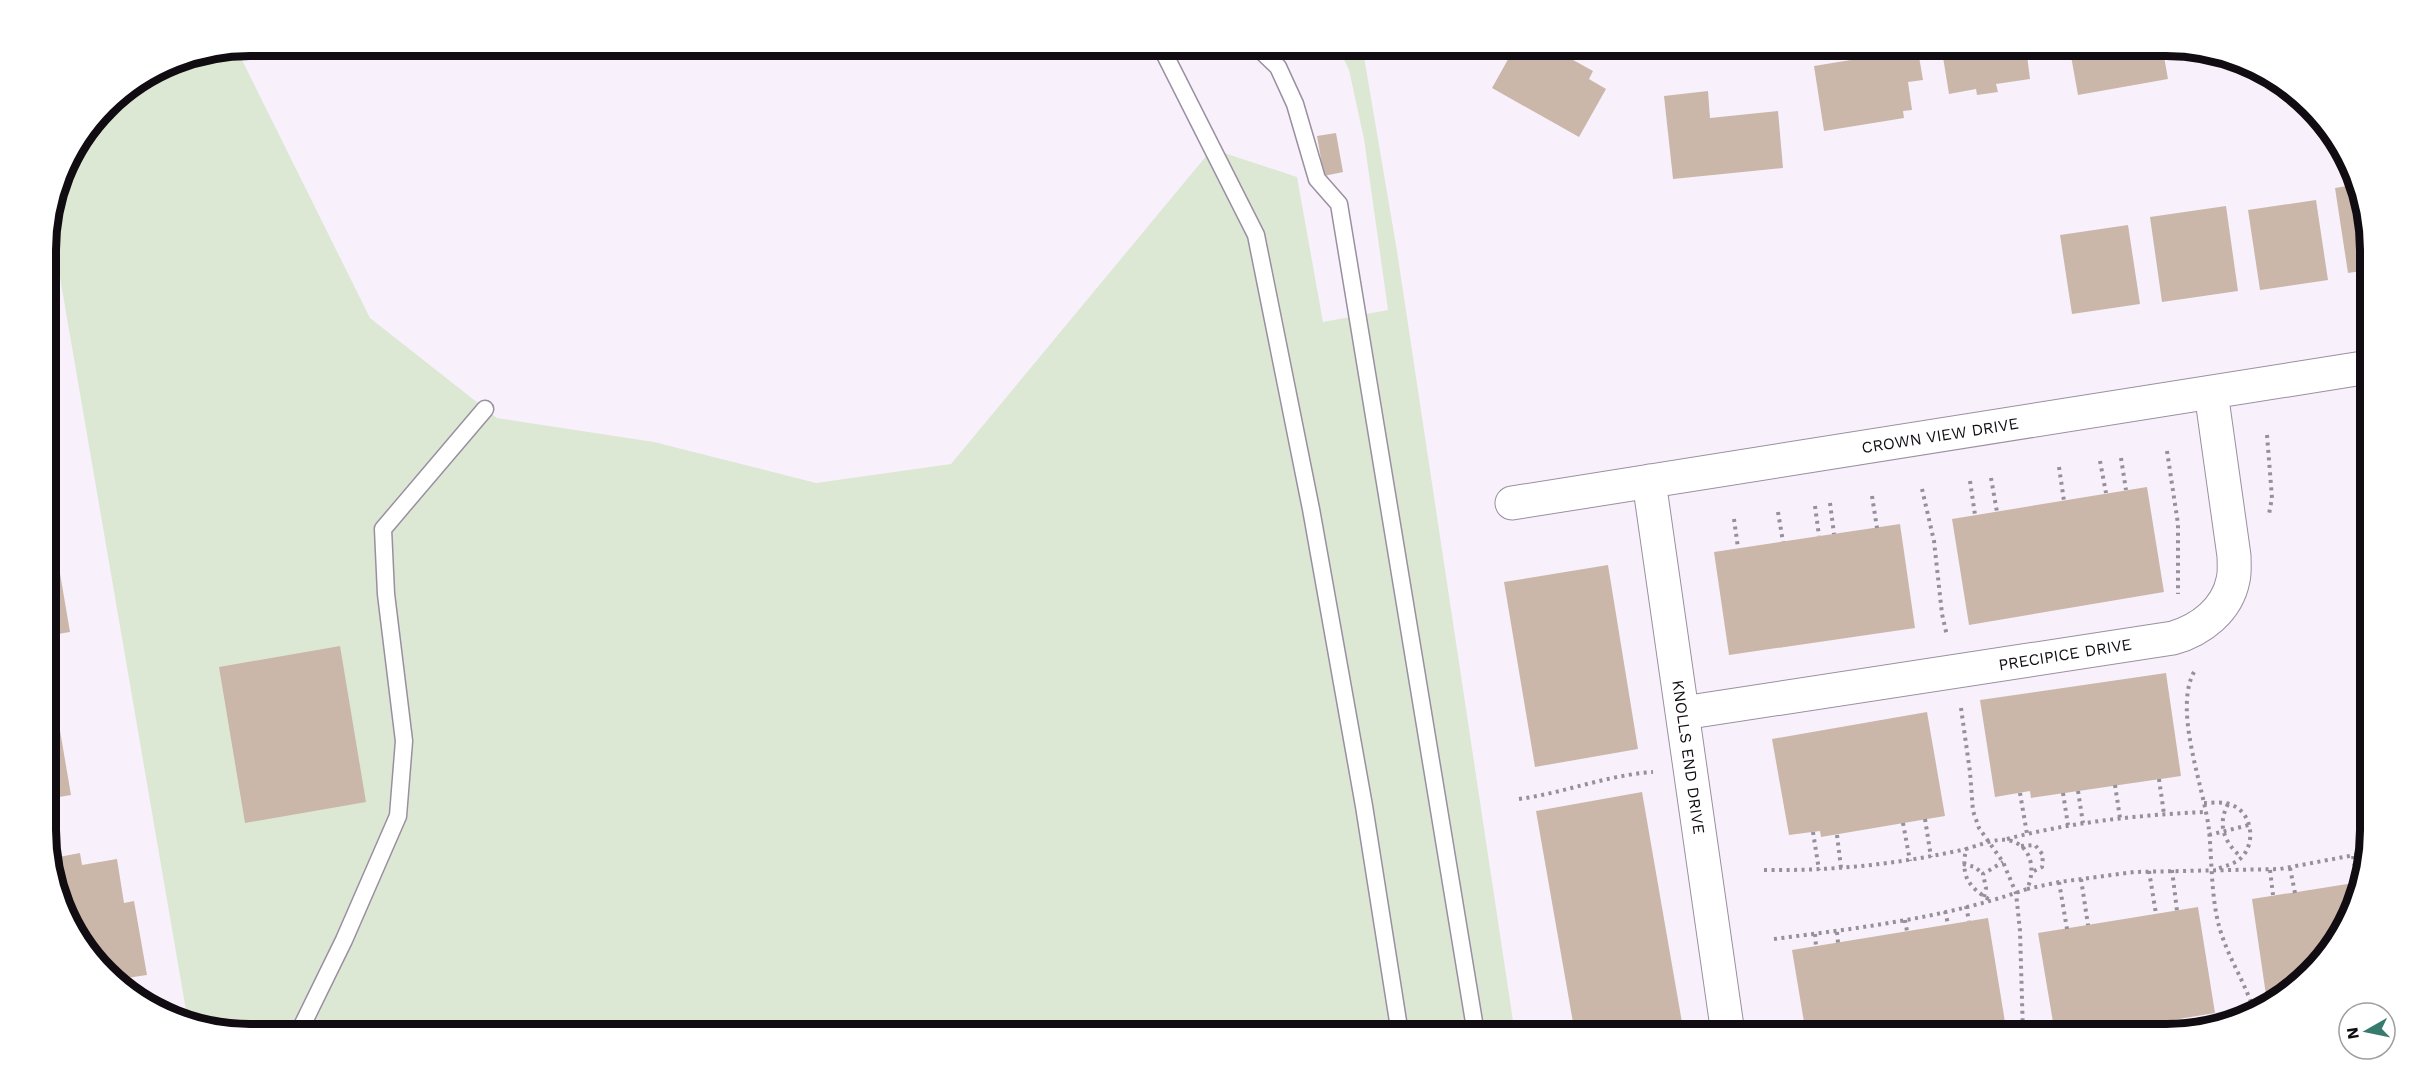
<svg xmlns="http://www.w3.org/2000/svg" width="2415" height="1079" font-family="'Work Sans',sans-serif">
<style>
.green{fill:#dce8d4}
.building{fill:#cbb7aa}
.lines{fill:none;stroke-linecap:round;stroke-linejoin:round}
.service-casing{stroke:#9a8fa1;stroke-width:19}
.minor-casing{stroke:#9a8fa1;stroke-width:35}
.path{stroke:#969099;stroke-width:4;stroke-dasharray:3 4.5;stroke-linecap:butt}
.service{stroke:#fff;stroke-width:16}
.minor{stroke:#fff;stroke-width:33}
.labels{text-anchor:middle;stroke-width:6;stroke-linejoin:round;paint-order:stroke}
.street-label{font-size:16px;fill:#100c12;stroke:#fff}
.rim{fill:none;stroke:#100c12;stroke-width:8}
</style>
<rect width="100%" height="100%" fill="#f8f1fc"/>
<path class="green" d="M1337,45H1362L1397,251L1515,1034H249L188,1022L50,219L66,159L114,96L171,60L236,48L370,318L497,418L654,442L816,483L951,464L1212,149L1297,177L1323,322L1388,310L1364,139L1349,70Z"/>
<path class="building" d="M1516,45H1546L1593,71L1589,79L1606,89L1579,137L1492,88Z
M1861,45H1917L1923,80L1908,82L1912,110L1903,111L1904,118L1824,131L1814,66L1863,58Z
M1941,45H2047L2048,51L2027,55L2030,79L1996,84L1998,92L1977,95L1976,89L1949,94Z
M2069,45H2162L2168,79L2078,95Z
M1708,91L1710,118L1778,111L1783,168L1673,179L1664,96Z
M1336,133L1343,172L1324,176L1317,136Z
M2353,185L2368,223V270L2348,273L2335,188Z
M2316,200L2328,280L2260,290L2248,210Z
M2226,206L2238,291L2162,302L2150,217Z
M2128,225L2140,304L2072,314L2060,235Z
M2147,487L2164,592L1969,625L1952,519Z
M46,491L70,632L46,636Z
M1900,524L1915,628L1729,655L1714,552Z
M1608,565L1638,749L1535,767L1504,582Z
M340,646L366,802L245,823L219,667Z
M48,660L71,795L47,799L46,661Z
M2166,673L2181,776L2031,798L2030,791L1995,797L1980,700Z
M1927,712L1945,816L1821,837L1820,831L1789,835L1772,739Z
M1642,792L1684,1034H1575L1536,811Z
M80,853L82,865L117,859L124,903L134,901L147,975L120,979L89,956L86,939L81,940L48,859Z
M2360,882L2355,908L2290,992L2267,1002L2252,899Z
M2198,907L2215,1013L2089,1034H2055L2038,933Z
M1988,918L2005,1022L1936,1034H1806L1792,950Z"/>
<g class="lines">
<defs>
<path id="service" d="M1160,45L1256,235L1311,509L1364,806L1400,1034
M1255,45L1278,67L1295,104L1317,179L1339,204L1476,1034
M298,1034L344,940L398,816L404,741L386,594L383,529L485,409"/>
<path id="minor" d="M1649,481L1728,1034
M1512,503L2369,367
M1683,713L2173,638C2201,630 2227,610 2233,580C2235,572 2234,563 2234,556L2211,392"/>
</defs>
<use href="#service" class="service-casing"/>
<use href="#minor" class="minor-casing"/>
<path class="path" d="M2267,435L2272,498L2269,514
M2167,451L2178,524V594
M2121,458L2126,490
M2100,461L2106,493
M2059,467L2064,501
M1991,478L1997,512
M1970,481L1975,515
M1922,489L1934,541L1942,614L1947,636
M1872,496L1877,528
M1830,503L1834,534
M1815,506L1819,536
M1778,512L1783,542
M1734,519L1738,548
M2194,672C2173,711 2204,787 2209,830C2212,861 2211,896 2219,926C2227,956 2245,982 2254,1011
M1961,708L1970,772L1973,811L1979,828L2003,862L2016,893L2020,931L2023,1034
M2159,779L2164,814
M2115,785L2120,818
M2078,791L2083,823
M2020,793L2027,834
M2063,793L2068,825
M1519,799C1564,793 1607,775 1653,772
M2204,803C2213,803 2223,801 2232,805C2252,813 2256,842 2242,857C2235,864 2226,866 2216,869
M2228,804C2217,825 2224,842 2241,857
M1925,819L1931,857
M1903,823L1910,861
M1813,832L1819,870
M1837,835L1841,868
M2209,835L2249,825
M2007,839C2072,822 2138,815 2205,812
M2021,846L2035,845L2043,855L2042,867L2032,872
M2353,856L2357,883
M1963,864L1975,867L1983,874
M2290,868L2295,893
M1764,870C1833,871 1899,864 1966,849
M2172,870L2177,911
M2270,870L2273,895
M2149,871L2156,914
M2081,879L2088,925
M2059,882L2067,929
M2027,889L2059,882L2134,872L2280,869L2365,853
M1984,897L1986,888L1983,874L2003,862
M1966,906L1969,921
M1945,911L1948,924
M1905,920L1907,931
M1837,932L1838,943
M1815,934L1816,946
M1774,939C1859,928 1946,918 2027,889C2036,870 2032,844 2007,840C1996,838 1977,846 1966,849C1961,876 1967,886 1990,900"/>
<use href="#service" class="service"/>
<use href="#minor" class="minor"/>
</g>
<g class="labels">
<g class="street-label">
<text transform="translate(1940 435) rotate(-9)" y="6">CROWN VIEW DRIVE</text>
<text transform="translate(2065 654) rotate(-9)" y="6">PRECIPICE DRIVE</text>
<text transform="translate(1689 757) rotate(82)" y="6">KNOLLS END DRIVE</text>
</g>
</g>
<path d="M0 0H2415V1079H0ZM250 56H2166A194 194 0 0 1 2360 250V830A194 194 0 0 1 2166 1024H250A194 194 0 0 1 56 830V250A194 194 0 0 1 250 56Z" fill="#fff" fill-rule="evenodd"/>
<path class="rim" d="M250 56H2166A194 194 0 0 1 2360 250V830A194 194 0 0 1 2166 1024H250A194 194 0 0 1 56 830V250A194 194 0 0 1 250 56Z"/>
<g transform="translate(2367 1031) rotate(261)"><circle r="28" fill="#ffffff" stroke="#9f9ea0" stroke-width="1.5"/>
<path d="M0-4.5L10 22L0 15L-10 22Z" fill="#377b6f"/>
<text y="-9" font-size="16" font-weight="bold" text-anchor="middle" fill="#100c12">N</text>
</g>
</svg>
